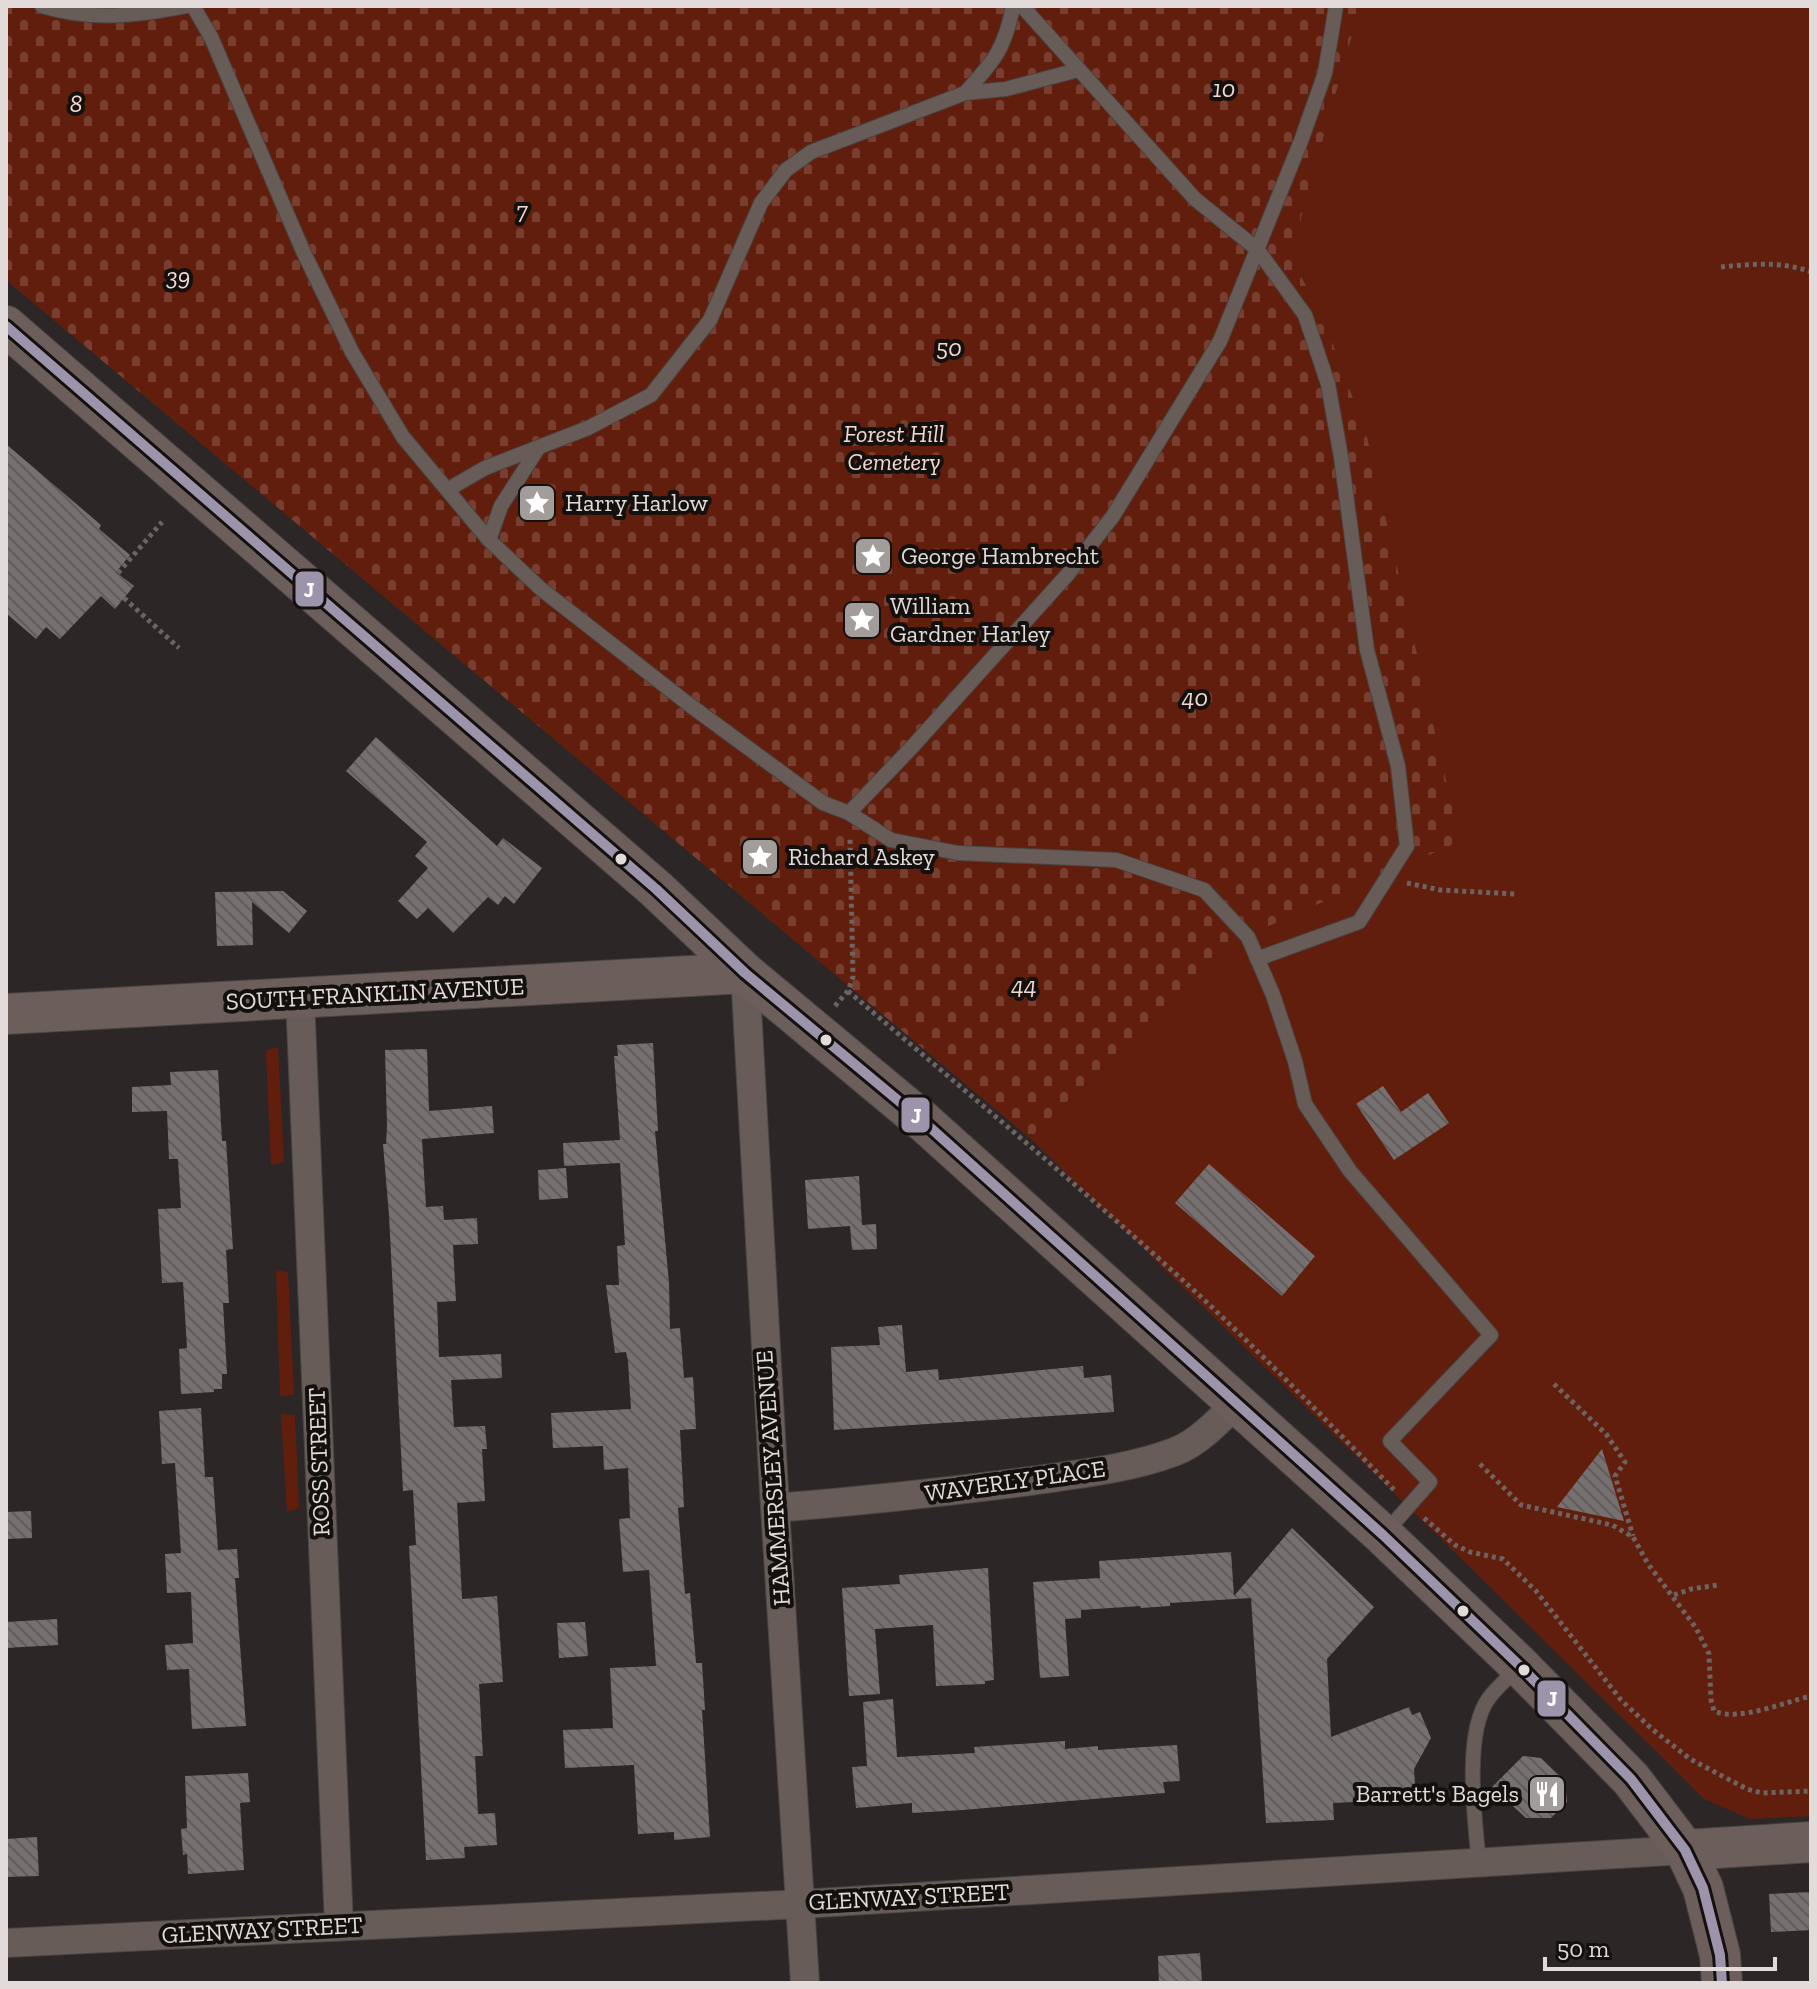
<svg xmlns="http://www.w3.org/2000/svg" width="1817" height="1989" font-family="'Zilla Slab',serif">
<style>
.grass{fill:#621e0d}
.cemetery{fill:url(#cemetery-stones)}
.building{fill:url(#building-back-hatch)}
.lines{fill:none;stroke-linecap:round;stroke-linejoin:round}
.lane-casing{stroke:#484543;stroke-width:16}
.street-casing{stroke:#484543;stroke-width:30}
.secondary-casing{stroke:#484543;stroke-width:42}
.path{stroke:#6d6362;stroke-width:5;stroke-dasharray:4 4;stroke-linecap:butt}
.lane{stroke:#685c59;stroke-width:14}
.street{stroke:#685c59;stroke-width:28}
.secondary{stroke:#6c5e5b;stroke-width:40}
.bus-1-casing{stroke:#14100e;stroke-width:16}
.bus-1{stroke:#9d94ac;stroke-width:10}
.bus-dot{fill:#e2dbd9;stroke:#14100e;stroke-width:3}
.labels{text-anchor:middle;stroke-width:8;stroke-linejoin:round;paint-order:stroke}
.park-label{font-size:24px;font-style:italic;fill:#f4d9d2;stroke:#14100e}
.poi-label{font-size:24px;fill:#e2dbd9;stroke:#14100e;text-anchor:start}
.street-label{font-size:24px;fill:#e2dbd9;stroke:#14100e}
.line-badge{stroke:#14100e;stroke-width:3}
.badge-label{font-size:22px;text-anchor:middle;font-weight:bold;fill:#fff}
</style>
<defs>
<pattern id="cemetery-stones" width="16" height="16" patternUnits="userSpaceOnUse" patternTransform="scale(2)"><rect width="16" height="16" fill="#621e0d"/><path d="M2 7V4a2 2 0 0 1 4 0v3zM10 15v-3a2 2 0 0 1 4 0v3z" fill="#783e30"/></pattern>
<pattern id="building-back-hatch" width="6" height="6" patternUnits="userSpaceOnUse" patternTransform="scale(2)"><rect width="6" height="6" fill="#767170"/><path d="M-1 5l2 2M0 0l6 6M5-1l2 2" fill="none" stroke="#605c5b"/></pattern>
</defs>
<rect width="100%" height="100%" fill="#2c2726"/>
<path class="grass" d="M1360,6H1811V1816L1750,1819L1704,1799L1475,1572L1030,1138L1226,945L1366,433L1326,326L1297,268L1301,218Z
M278,1047L284,1162L271,1165L266,1053L267,1050Z
M276,1270L288,1272L294,1395L280,1396Z
M281,1414L295,1415L299,1508L287,1512Z"/>
<path class="cemetery" d="M6,6H1360L1301,218L1297,268L1326,326L1366,433L1460,841L1226,945L1030,1138L6,280Z"/>
<path class="building" d="M6,444L101,525L99,529L130,555L116,572L134,586L115,609L101,596L60,639L46,627L36,639L6,613Z
M376,737L497,846L503,838L542,868L514,904L505,896L498,905L488,897L453,933L428,908L417,919L398,901L428,868L415,856L427,842L346,771Z
M283,891L307,911L289,933L252,902L253,945L217,946L215,892Z
M653,1043L658,1131H655L669,1283L670,1329L680,1328L684,1378L693,1377L696,1429L680,1430L684,1507L678,1508L685,1594L690,1593L696,1663H702L705,1710H702L710,1837L674,1840V1832L638,1834L634,1765L565,1768L563,1730L613,1728L610,1668L656,1666L649,1570L623,1572L619,1519L630,1518L628,1468L604,1470L603,1446L553,1448L551,1413L631,1409L628,1361L626,1352L615,1353L606,1285H619L617,1246L625,1245L620,1163L564,1166L563,1143L620,1140L614,1056H618L617,1045Z
M427,1049L429,1111L492,1106L494,1133L422,1139L426,1207L443,1206L444,1220L477,1218L478,1244L453,1245L456,1301L437,1302L439,1357L501,1354L502,1378L451,1380L454,1427L485,1426L487,1449H482L485,1501L457,1503L462,1599L497,1596L503,1682L479,1684L483,1756H475L478,1814L495,1813L497,1845L464,1847L465,1858L426,1860L409,1546L416,1545L413,1490L403,1491L389,1215L383,1144H386L387,1126L385,1050Z
M218,1070L222,1141H226L233,1249L226,1250L229,1303H223L227,1374H222V1389H214V1392L181,1394L179,1349L187,1348L183,1282L162,1283L158,1209L181,1208L178,1159H169L167,1111L132,1112V1087L171,1085L170,1072Z
M1383,1086L1401,1112L1428,1093L1449,1123L1394,1160L1356,1104Z
M1209,1164L1315,1256L1282,1296L1175,1203Z
M566,1168L568,1198L539,1200L538,1170Z
M859,1176L862,1225L876,1224L877,1249L852,1250L850,1226L808,1229L805,1180Z
M902,1325L906,1372L938,1369L939,1380L1083,1366L1084,1378L1111,1375L1114,1412L834,1430L831,1347L880,1345L878,1327Z
M201,1408L205,1477H213L218,1550L237,1549L239,1578H235L246,1726L192,1729L189,1669L167,1670L165,1645L193,1643L191,1592L167,1593L165,1554L181,1553L175,1463L162,1464L159,1411Z
M1602,1449L1624,1521L1557,1507Z
M31,1511L32,1538L6,1539V1512Z
M1292,1528L1374,1607L1327,1659L1331,1737L1409,1707L1412,1715L1420,1712L1431,1738L1414,1769L1416,1799L1333,1803L1334,1820L1266,1823L1251,1598L1170,1603V1606L1141,1608L1140,1606L1081,1610V1618L1065,1619L1069,1676L1040,1678L1033,1582L1100,1578L1099,1561L1231,1552L1234,1596Z
M988,1568L994,1680L985,1681V1684L936,1686L933,1625L875,1629L880,1694L849,1696L842,1588L900,1584L899,1575Z
M57,1619L58,1645L6,1648V1622Z
M585,1622L588,1656L559,1658L557,1623Z
M893,1699L897,1757L975,1753L974,1747L1065,1741V1749L1098,1746V1750L1177,1745L1180,1781L1163,1782L1165,1793L963,1810L912,1813V1803L856,1808L852,1767L867,1766L863,1702Z
M1523,1756L1541,1758L1565,1781L1567,1802L1551,1818H1526L1492,1787Z
M248,1773L250,1802L240,1803L244,1870L188,1874L187,1854L183,1855L181,1829L187,1828L185,1776Z
M37,1837L39,1876L6,1877V1839Z
M1811,1892V1930L1771,1932L1769,1894Z
M1200,1953L1202,1983H1159L1158,1956Z"/>
<g class="lines">
<defs>
<path id="lane" d="M42,6C92,21 137,16 187,6
M193,6L211,37L303,251L352,352L403,437L489,540L541,589L687,703L823,803L849,813L891,840L958,853L1116,860L1204,890L1248,937L1273,995L1295,1061L1305,1104L1350,1171L1491,1335L1390,1441L1430,1482L1386,1532
M1022,6L1195,199L1257,249L1305,315L1328,384L1341,457L1367,650L1398,766L1407,846L1359,922L1257,959
M965,93C994,61 1005,49 1013,6
M447,490L485,468L588,428L651,395L710,320L761,203L786,170L811,152L965,93L1006,89L1078,70
M489,540L501,506L539,447
M849,813L913,746L1068,574L1113,516L1220,341L1301,141L1325,73L1336,6
M1479,1863C1475,1822 1463,1732 1489,1698C1497,1687 1509,1677 1519,1667"/>
<path id="street" d="M745,973L775,1508L805,1983
M300,998L339,1926
M775,1508C860,1501 945,1492 1030,1481C1078,1474 1129,1469 1174,1452C1197,1444 1220,1420 1236,1403
M6,1943L801,1904L1685,1850"/>
<path id="secondary" d="M6,326L656,889L745,973L924,1122L1383,1535L1520,1666L1631,1779L1685,1850L1703,1888L1720,1955L1722,1983
M6,1014L745,973
M1685,1850L1811,1842"/>
</defs>
<use href="#lane" class="lane-casing"/>
<use href="#street" class="street-casing"/>
<use href="#secondary" class="secondary-casing"/>
<path class="path" d="M1721,267C1751,264 1782,261 1811,272
M118,573L162,522
M124,598L179,648
M1407,883L1440,890L1516,894
M848,991C965,1091 1084,1190 1198,1294C1266,1358 1331,1425 1396,1492
M835,1006L848,991L853,977L850,838
M1554,1384L1606,1434L1625,1462L1615,1476L1633,1536
M1480,1464L1521,1505L1612,1525L1633,1537L1648,1564L1696,1628L1709,1654L1711,1700L1714,1711C1738,1722 1785,1702 1811,1696
M1424,1518L1455,1545L1470,1552L1503,1559L1536,1591L1621,1700L1652,1729L1690,1759L1747,1789L1762,1793L1811,1791
M1674,1595L1691,1589L1718,1585"/>
<use href="#lane" class="lane"/>
<use href="#street" class="street"/>
<use href="#secondary" class="secondary"/>
<defs>
<path id="bus-1" d="M6,326L656,889L745,973L924,1122L1383,1535L1520,1666L1631,1779L1685,1850L1703,1888L1720,1955L1722,1983"/>
</defs>
<use href="#bus-1" class="bus-1-casing"/>
<use href="#bus-1" class="bus-1"/>
</g>
<defs>
<symbol id="sight-square" viewBox="-11 -11 22 22"><rect x="-9" y="-9" width="18" height="18" rx="4" fill="#a29c9a" stroke="#14100e"/><path d="M0-6L1.8-2.2L6-1.7L2.9 1.2L3.7 5.4L0 3.3L-3.7 5.4L-2.9 1.2L-6-1.7L-1.8-2.2Z" fill="#fff"/></symbol>
<symbol id="restaurant-square" viewBox="-11 -11 22 22"><rect x="-9" y="-9" width="18" height="18" rx="4" fill="#a29c9a" stroke="#14100e"/><path d="M-5-6h1v4h1v-4h1v4h1v-4h1v5L-1.5 .5V6h-2V.5L-5-1ZM5-6V6H3V1.5H1.5Q1.5-4 5-6Z" fill="#fff"/></symbol>
</defs>
<g fill-rule="evenodd">
<use href="#sight-square" x="515" y="481" width="44" height="44"/>
<use href="#sight-square" x="851" y="534" width="44" height="44"/>
<use href="#sight-square" x="840" y="598" width="44" height="44"/>
<use href="#sight-square" x="738" y="835" width="44" height="44"/>
<use href="#restaurant-square" x="1525" y="1772" width="44" height="44"/>
</g>
<g class="bus-dot">
<circle cx="621" cy="859" r="7"/>
<circle cx="826" cy="1040" r="7"/>
<circle cx="1463" cy="1611" r="7"/>
<circle cx="1524" cy="1670" r="7"/>
</g>
<g class="labels">
<g class="park-label">
<text x="1224" y="97">10</text>
<text x="76" y="112">8</text>
<text x="522" y="219">7</text>
<text x="178" y="285">39</text>
<text x="949" y="356">50</text>
<text x="894" y="442">Forest Hill<tspan x="894" dy="28">Cemetery</tspan></text>
<text x="1195" y="706">40</text>
<text x="1024" y="994">44</text>
</g>
<g class="poi-label">
<text x="565" y="511">Harry Harlow</text>
<text x="901" y="564">George Hambrecht</text>
<text x="890" y="614">William<tspan x="890" dy="28">Gardner Harley</tspan></text>
<text x="788" y="865">Richard Askey</text>
<text x="1519" y="1802" text-anchor="end">Barrett's Bagels</text>
</g>
<g class="street-label">
<text transform="translate(375 994) rotate(-3)" y="8">SOUTH FRANKLIN AVENUE</text>
<text transform="translate(319 1462) rotate(-92)" y="8">ROSS STREET</text>
<text transform="translate(773 1478) rotate(-94)" y="8">HAMMERSLEY AVENUE</text>
<text transform="translate(1015 1481) rotate(-8)" y="8">WAVERLY PLACE</text>
<text transform="translate(909 1897) rotate(-3)" y="8">GLENWAY STREET</text>
<text transform="translate(262 1930) rotate(-3)" y="8">GLENWAY STREET</text>
</g>
</g>
<g class="line-badge">
<rect x="294" y="570" width="31" height="38" rx="8" fill="#9d94ac"/>
<rect x="900" y="1096" width="31" height="38" rx="8" fill="#9d94ac"/>
<rect x="1536" y="1679" width="31" height="39" rx="8" fill="#9d94ac"/>
</g>
<g class="badge-label">
<text x="309" y="597">J</text>
<text x="916" y="1123">J</text>
<text x="1552" y="1706">J</text>
</g>
<rect width="1817" height="1989" fill="none" stroke="#e2dbd9" stroke-width="16"/>
<path d="M1545 1957v12h230v-12" fill="none" stroke="#e2dbd9" stroke-width="4"/>
<text x="1557" y="1957" font-size="24" fill="#e2dbd9" stroke="#14100e" stroke-width="6" paint-order="stroke">50 m</text>
</svg>
